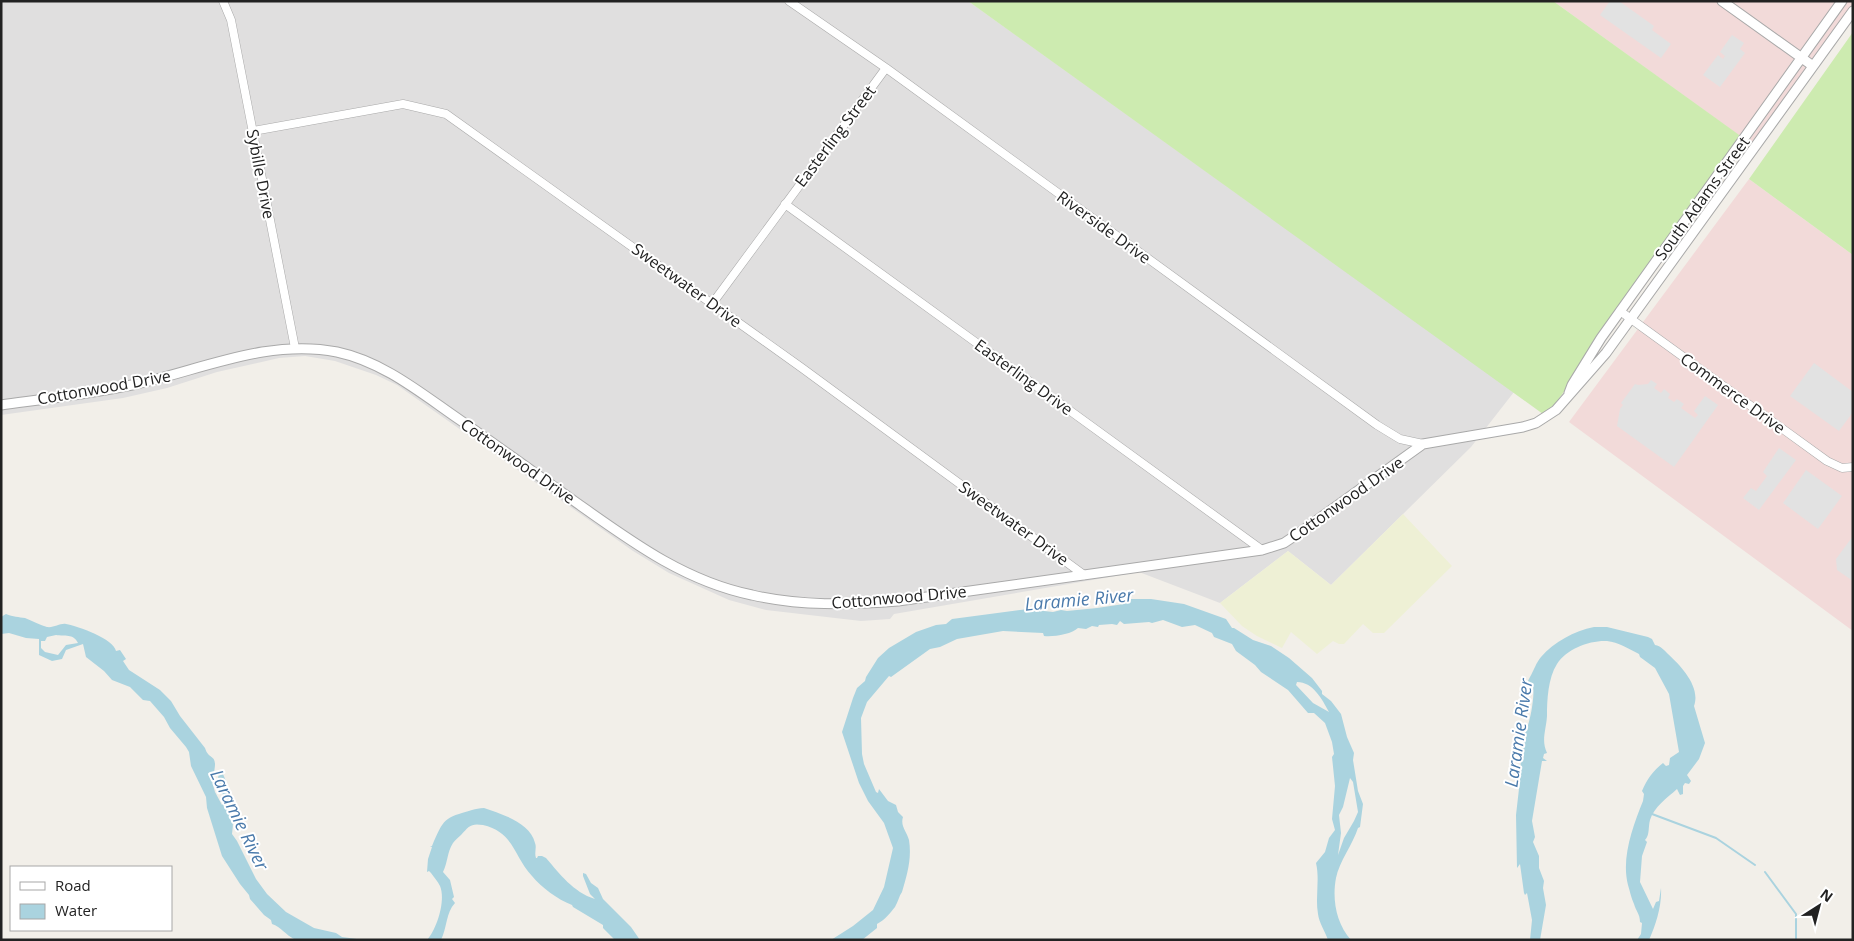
<svg xmlns="http://www.w3.org/2000/svg" width="1854" height="941" font-family="'Open Sans',sans-serif">
<style>
.residential{fill:#e0dfdf}
.commercial{fill:#f2dad9}
.farmland{fill:#eef0d5}
.grass{fill:#cdebb0}
.parking{fill:#e2e2e2}
.water{fill:#aad3df;fill-rule:evenodd}
.lines{fill:none;stroke-linecap:round;stroke-linejoin:round}
.stream{stroke:#aad3df;stroke-width:2}
.minor-casing{stroke:#a9a9a9;stroke-width:9}
.tertiary-casing{stroke:#a9a9a9;stroke-width:11}
.minor{stroke:#fff;stroke-width:8}
.tertiary{stroke:#fff;stroke-width:9}
.labels{text-anchor:middle;stroke-width:4;stroke-linejoin:round;paint-order:stroke}
.street-label{font-size:16px;fill:#222;stroke:#fff}
.water-label{font-size:18px;font-style:italic;fill:#4a7aab;stroke:#fff}
</style>
<rect width="100%" height="100%" fill="#f2efe9"/>
<path class="residential" d="M1,1H968L1514,392L1471,447L1331,585L1288,551L1220,603L1139,572L894,614L890,619L861,621L766,610L729,600L669,573L633,551L397,385L376,375L335,361L305,356L279,358L217,372L167,388L123,398L1,415Z"/>
<path class="commercial" d="M1553,1H1853V15L1758,149Z
M1749,179L1853,255V631L1569,422Z"/>
<path class="farmland" d="M1403,514L1452,566L1384,633H1373L1363,624L1344,644H1339L1333,641L1317,654L1291,632L1282,648L1257,636L1242,626L1220,603L1288,551L1331,585Z"/>
<path class="grass" d="M968,1H1553L1742,137L1568,386L1555,404L1543,414Z
M1853,32V255L1749,179Z"/>
<path class="parking" d="M1610,1H1619L1654,26L1652,30L1671,44L1661,58L1600,15Z
M1732,35L1744,43L1740,49L1745,53L1720,87L1703,75L1718,55L1723,59L1725,56L1720,52Z
M1814,363L1853,392V412L1839,431L1790,396Z
M1651,380L1657,384L1654,388L1661,393L1664,389L1670,394L1668,398L1674,402L1677,399L1684,404L1681,408L1695,418L1698,415L1694,411L1705,396L1718,405L1674,467L1617,426L1620,409L1623,405L1621,403L1635,384L1638,385L1648,384Z
M1779,448L1796,460L1759,510L1743,498L1751,488L1756,491L1767,476L1763,472Z
M1806,470L1842,496L1818,529L1783,503Z
M1853,536V581L1837,570L1836,559Z"/>
<path class="water" d="M1130,599H1151L1184,604L1226,619L1232,628H1234L1253,640L1271,646L1289,658L1312,678L1322,691V694L1331,701L1341,714L1347,737L1354,753L1353,760L1358,791L1363,804L1360,827L1358,828C1353,844 1339,862 1336,878C1332,899 1336,923 1351,940H1328C1325,931 1319,923 1318,914C1315,897 1320,880 1316,863L1325,852L1329,838L1335,830L1332,819L1335,786L1332,757L1334,754L1332,742L1325,723L1314,713H1308L1288,690L1261,672L1255,665L1236,651L1232,644L1214,637L1212,633L1195,625L1182,627L1163,620L1152,623L1149,622L1124,624L1120,621L1117,625L1112,624L1099,625L1098,627L1092,626L1086,629L1078,628C1072,634 1054,637 1044,636L1043,633L1003,631L957,639L940,647L930,649L891,677L889,676L867,702L861,718L862,754L864,764L876,792L878,793L879,789L888,801L896,805L898,812L903,817C900,826 907,832 909,840C912,859 907,875 902,892C899,896 898,902 895,907C890,913 885,920 877,924V928L862,940H831L853,926L873,910L884,887L893,848L884,823L868,801L859,783L842,732L853,698L857,688L865,681L866,677L878,658L889,648L916,632L936,625L946,624L952,619L1028,609L1037,610L1041,609L1044,611L1053,612L1061,610L1067,611L1097,608L1124,604ZM1297,682C1313,682 1322,699 1329,712L1313,703L1296,685ZM1350,778L1353,782L1358,812L1354,821L1344,838L1338,855L1341,833L1339,815L1343,807Z
M6,614C13,617 19,617 25,618C33,621 40,625 47,627C54,628 60,623 66,624C78,626 114,639 116,651L120,650L126,659L123,661L129,670L160,690L171,701L180,716L205,748C209,761 218,753 214,772L210,774L215,792L222,805L225,800C222,791 216,783 219,773L223,774C231,792 235,814 232,834L237,841L256,879L267,894L286,912L314,928L336,933L342,937L364,940C352,940 303,941 294,939C286,935 281,927 272,924L271,920L264,915L250,899L249,895L240,884L222,856L207,808L206,797L191,766L189,752L186,747L170,728L164,717L150,701L143,700L130,687L112,680L104,671L86,657L83,644L66,650L62,659L52,661L39,655V639L26,638L9,633L1,634V617ZM56,635C65,637 73,633 78,643L66,645L58,655L45,652L41,648V641H45L47,637Z
M1594,627H1607L1648,637L1652,639L1655,645C1661,646 1664,650 1668,654C1681,666 1701,687 1694,706L1705,743L1699,759L1687,775L1691,781L1689,784L1685,783L1683,786V794L1680,795L1677,789C1667,798 1654,807 1650,820C1648,827 1650,835 1645,840L1647,842L1642,856L1640,882L1653,909L1656,902L1659,901L1661,888C1662,905 1656,925 1649,940H1637L1641,934L1642,923L1640,922C1640,914 1636,911 1634,904C1631,898 1630,891 1628,885C1621,858 1633,826 1643,801L1644,794L1642,791C1647,779 1653,771 1663,763L1666,766L1669,765L1670,758L1679,752L1669,694L1655,668L1640,657L1639,654C1629,649 1618,642 1607,641C1590,640 1566,649 1557,664C1548,678 1547,700 1547,716C1546,731 1541,740 1547,753L1544,754L1543,758L1547,761H1542L1532,821L1535,837L1533,842L1539,856V868L1544,881L1543,888L1546,905L1540,940H1530L1532,920L1527,893L1525,895L1524,893L1520,864L1517,868L1516,815L1520,780L1522,732L1525,733C1530,724 1535,696 1533,686L1528,688L1524,706C1521,696 1525,686 1530,677C1534,670 1536,663 1541,657C1554,642 1574,631 1594,627Z
M484,808C501,814 530,822 535,843C537,848 534,852 536,858H537L538,856H542L546,858C560,874 573,892 595,899L590,894L583,876V873L586,874L591,883L598,888L603,899L631,927L640,940H615L603,928V925L573,907L572,905C557,899 542,888 532,876C514,857 514,832 483,825C471,823 469,826 461,835C458,838 455,840 453,843C447,852 448,862 443,872L450,880L454,897L452,899L455,903C446,912 447,928 441,940H427C437,929 446,900 440,886C438,882 434,877 431,873L429,871L427,872L428,859L432,847L430,846H432C444,818 444,818 472,810C476,809 479,808 484,808Z"/>
<g class="lines">
<path class="stream" d="M1652,814L1716,838L1755,865
M1765,872L1796,914V940"/>
<defs>
<path id="minor" d="M223,1L231,20L295,348
M789,1L886,68L1377,425L1400,439L1423,444
M253,131L403,104L446,114L802,368L1084,575
M785,204L1262,550
M712,304L886,68
M1620,311L1827,461L1842,468L1853,467"/>
<path id="tertiary" d="M1722,1L1813,66
M1569,393L1572,385L1601,338L1842,1
M1,405C45,399 89,394 132,385C199,371 267,338 337,352C384,362 422,394 460,420C502,449 543,479 584,508C636,545 688,582 752,595C800,606 849,605 898,601L1262,550L1284,543L1299,533L1423,444L1523,427L1536,423L1556,410L1606,353L1853,11"/>
</defs>
<use href="#minor" class="minor-casing"/>
<use href="#tertiary" class="tertiary-casing"/>
<use href="#minor" class="minor"/>
<use href="#tertiary" class="tertiary"/>
</g>
<g class="labels">
<g class="street-label">
<text transform="translate(835 136) rotate(-53)" y="6">Easterling Street</text>
<text transform="translate(261 174) rotate(79)" y="6">Sybille Drive</text>
<text transform="translate(1702 198) rotate(-54)" y="6">South Adams Street</text>
<text transform="translate(1104 227) rotate(36)" y="6">Riverside Drive</text>
<text transform="translate(687 285) rotate(36)" y="6">Sweetwater Drive</text>
<text transform="translate(1024 377) rotate(36)" y="6">Easterling Drive</text>
<text transform="translate(104 387) rotate(-10)" y="6">Cottonwood Drive</text>
<text transform="translate(1733 393) rotate(36)" y="6">Commerce Drive</text>
<text transform="translate(518 461) rotate(35)" y="6">Cottonwood Drive</text>
<text transform="translate(1346 499) rotate(-35)" y="6">Cottonwood Drive</text>
<text transform="translate(1014 523) rotate(36)" y="6">Sweetwater Drive</text>
<text transform="translate(899 597) rotate(-5)" y="6">Cottonwood Drive</text>
</g>
<g class="water-label">
<text transform="translate(1079 600) rotate(-5)" y="6">Laramie River</text>
<text transform="translate(1519 733) rotate(-82)" y="6">Laramie River</text>
<text transform="translate(239 820) rotate(64)" y="6">Laramie River</text>
</g>
</g>
<rect width="1854" height="941" fill="none" stroke="#222222" stroke-width="5"/>
<rect x="10" y="866" width="162" height="65" fill="#ffffff" stroke="#a7a7a7"/>
<rect x="20" y="882" width="25" height="8" fill="#ffffff" stroke="#a7a7a7"/>
<text x="55" y="891" font-size="15" fill="#222222">Road</text>
<rect x="20" y="904" width="25" height="15" fill="#aad3df" stroke="#a7a7a7"/>
<text x="55" y="916" font-size="15" fill="#222222">Water</text>
<g transform="translate(1819 906) rotate(36)" stroke="#ffffff" stroke-width="4" paint-order="stroke">
<path d="M0-4L9 19L0 12L-9 19Z" fill="#222222"/>
<text y="-8" font-size="14" font-weight="bold" text-anchor="middle" fill="#222222">N</text>
</g>
</svg>
